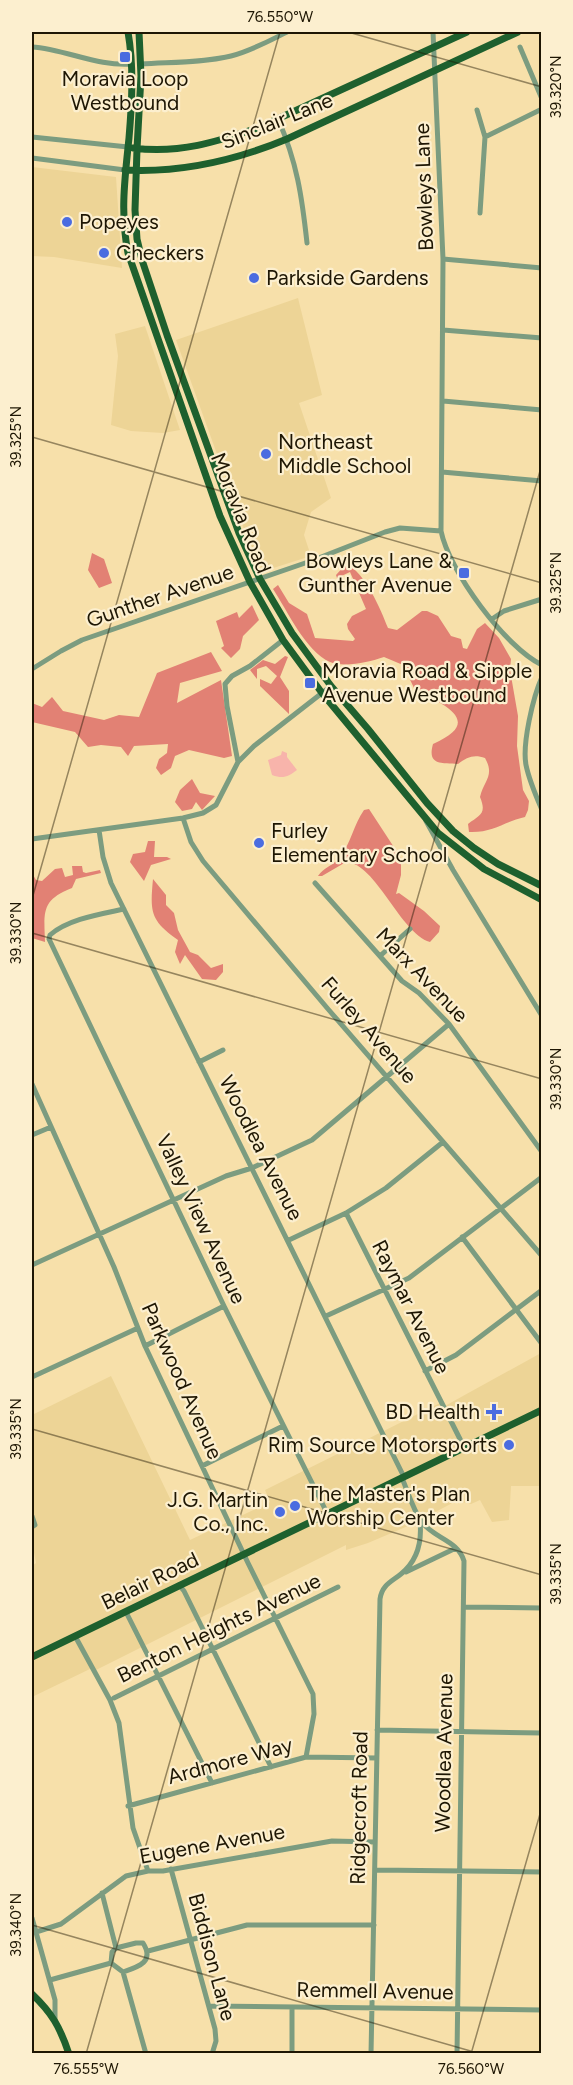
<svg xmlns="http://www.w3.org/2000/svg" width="573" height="2085" font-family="Figtree,sans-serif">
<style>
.built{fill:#edd496}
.green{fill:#f8b4ab}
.forest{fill:#e28174}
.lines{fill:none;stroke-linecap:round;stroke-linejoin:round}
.minor{stroke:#7c9c80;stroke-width:5}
.major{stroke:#1e602e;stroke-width:7}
.ticks{fill:none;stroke:#1e1603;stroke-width:1.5;stroke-opacity:0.45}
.poi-dot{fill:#4b6ce0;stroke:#fcefcf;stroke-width:2}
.labels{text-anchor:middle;stroke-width:4.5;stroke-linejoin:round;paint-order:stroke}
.poi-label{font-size:21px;fill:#1e1603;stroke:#fcefcf;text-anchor:start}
.street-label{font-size:21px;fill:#1e1603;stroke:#fcefcf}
.neatline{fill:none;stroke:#1e1603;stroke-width:2}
.ticks-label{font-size:15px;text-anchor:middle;fill:#1e1603}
</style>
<rect width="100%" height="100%" fill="#f7e0aa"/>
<path class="built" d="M32,167L116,177L122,268L54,257L32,256Z
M298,298L322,395L299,403L331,498L311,512L304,535L311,556L267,570L262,568L245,532L176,340Z
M145,326L180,430L163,433L131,431L111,425L118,356L115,334Z
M541,1353V1486H511L509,1520L492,1522L480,1500L471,1504L456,1501L415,1523L368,1543L346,1550V1545L94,1671L92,1668L32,1697V1566L36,1563L32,1542V1415L111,1376L190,1540L270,1502L265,1490L440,1403L443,1407Z"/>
<path class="green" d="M282,751L287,753V757L297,770C288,777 283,779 272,775L268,760L281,755Z"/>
<path class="forest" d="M92,553L104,559L112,583L99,588L88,570Z
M346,564C365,572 381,610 388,628L397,630L422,611H427L438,616L451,636L461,639L463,648L467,649L477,629L485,623L499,638L511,659L510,670L518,716L517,746L523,790L529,801L528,810L525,817C503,822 493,833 469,832L468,824C480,815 487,814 480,797C484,780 495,776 485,758C474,754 467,757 458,764C441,763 427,765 433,744C488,720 438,703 414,688L403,665L384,657C369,662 345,668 330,662C306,652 287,610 273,589L278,585L289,603L307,614L315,638L353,641L355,639L348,629L347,624L352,616L366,609L350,572L337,578L336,575Z
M252,605L259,620L243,636L240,649L231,658L221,648L224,646L216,621L237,612L239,618Z
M211,652L222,671L180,683L177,703L221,680L232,756L224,758L189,750L175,756L171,768L161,775L156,768L159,759L167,753L168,744L134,746L128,756L121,747L101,745L88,747L75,732L32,722V703L42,707L52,697L63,711L104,720L119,715L139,717L157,673Z
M285,656L288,657L280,677L289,691V714L260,686V679L271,684L277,676L266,666L257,669V679L250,670L263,660L275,664Z
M192,779L200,793L215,796L202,810L196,802L192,809L182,811L175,802L180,790Z
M369,809L401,858V875L396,894L399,893L424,911L440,926L439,932L430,942C400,933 376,863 346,862L322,876H318C323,868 334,865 340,857C351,843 354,824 364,810Z
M148,841H155L154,857H167L171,859L151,865L144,881L130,862L133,854L145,852Z
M72,866H82L83,872L86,873L100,870L101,873L76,879L72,888C41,900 44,912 45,942L32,938V873L36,880L42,881L55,869L62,868L65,877L73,875Z
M153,879L166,895V905L174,913L178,930L190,952L198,955L211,968L223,964V972L216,980L202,979L185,955L180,964L175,952L178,940C150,920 150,912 153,879Z"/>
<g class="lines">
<path class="minor" d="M433,32L443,259L441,531C449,571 505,647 542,665
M32,47C65,49 98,67 132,64
M520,47L542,99
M141,64C170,62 202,63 231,56C251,51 269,41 287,32
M477,110L485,137L480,213
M278,119C297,162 302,197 307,243
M32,137L128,147
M485,137L542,109
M32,158L125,170
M443,259L542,268
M443,330L542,338
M443,401L542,410
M442,472L542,481
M492,619L504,611L542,599
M32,669L61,651L82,640L311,561L385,532L400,528L441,531
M542,677C533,697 522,744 526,765C529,780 536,796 542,810
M238,762L254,746L331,686
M183,818L191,842L203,861L328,1009L542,1256
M426,821L453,870L542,1016
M99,830L103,857L111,883L404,1477
M32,839L183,818L203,813L216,805L238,762L227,706L225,684L232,676L250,666L283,640
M315,883L402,981L419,993L449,1024L542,1152
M124,909C101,914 68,919 50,935L49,939L224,1306L327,1513
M380,956L410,929
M199,1062L223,1050
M32,1084L114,1267L145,1346L248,1563L313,1694L314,1714L306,1757
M32,1135L51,1127
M346,1213L464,1447
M462,1237L542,1344
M289,1240L346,1213L386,1188L443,1142
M32,1265L226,1176L252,1168L312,1140L449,1024
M326,1316L409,1278L542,1177
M145,1346L224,1306
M425,1371L456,1355L542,1290
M32,1377L138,1328
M202,1466L283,1426
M402,1478C408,1492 413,1510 422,1522C433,1538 458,1540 464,1561L457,2054
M32,1516L35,1525L32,1527
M406,1572L456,1548
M179,1585L184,1591L271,1767
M464,1607L542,1608
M126,1612L212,1783
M75,1636L110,1700L119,1723L133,1828L148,1871
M114,1698L338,1587
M377,1730L542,1733
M128,1806L306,1757L377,1758
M171,1869L215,2029L216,2041L212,2054
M375,1870L542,1872
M102,1893L116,1948L112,1952L111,1963L123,1972L146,2054
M32,1918L55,2000V2019
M36,1932L61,1924L126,1876L148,1871H163L332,1841L375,1842
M116,1948L136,1943H143C155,1962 138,1967 123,1972
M148,1951L247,1925H374
M50,1980L111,1963
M209,2006L542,2010
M292,2054V2007
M371,2054L380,1599C382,1585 391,1582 401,1574C417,1561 422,1542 420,1522"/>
<path class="major" d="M128,32C134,67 132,102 129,138C125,177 120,213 128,253L220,516L250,582L283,640L322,693L438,833L484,869L542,900
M139,32L141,76L137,149L135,210L137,239L142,260L167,335L239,533L260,579L292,633L331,686L368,729L427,803L453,831L474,848L498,864L542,886
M133,148C179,154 217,142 260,127L467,32
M125,170C182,173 234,161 287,139L518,32
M32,1657L542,1410
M32,1994C52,2013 60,2027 69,2054"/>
</g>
<path class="ticks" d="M348,32L542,87M32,437L542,583M32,899L280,32M32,933L542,1079M32,1429L542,1575M32,1925L481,2054M86,2054L542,464M471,2054L542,1807"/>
<g class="poi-dot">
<rect x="119" y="51" width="12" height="12" rx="3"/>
<circle cx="67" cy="222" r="6"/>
<circle cx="104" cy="253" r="6"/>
<circle cx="254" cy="278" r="6"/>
<circle cx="266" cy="454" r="6"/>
<rect x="458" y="567" width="12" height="12" rx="3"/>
<rect x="304" y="677" width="12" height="12" rx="3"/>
<circle cx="259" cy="843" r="6"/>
<path d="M491 1403h6v6h6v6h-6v6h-6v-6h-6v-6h6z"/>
<circle cx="509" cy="1445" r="6"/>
<circle cx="295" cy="1506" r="6"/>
<circle cx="280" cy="1512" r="6"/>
</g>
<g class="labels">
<g class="poi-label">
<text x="125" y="86" text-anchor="middle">Moravia Loop<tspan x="125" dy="24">Westbound</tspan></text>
<text x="79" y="229">Popeyes</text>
<text x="116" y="260">Checkers</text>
<text x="266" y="285">Parkside Gardens</text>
<text x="278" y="449">Northeast<tspan x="278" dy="24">Middle School</tspan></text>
<text x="452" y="568" text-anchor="end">Bowleys Lane &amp;<tspan x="452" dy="24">Gunther Avenue</tspan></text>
<text x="322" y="678">Moravia Road &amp; Sipple<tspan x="322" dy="24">Avenue Westbound</tspan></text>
<text x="271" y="838">Furley<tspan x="271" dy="24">Elementary School</tspan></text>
<text x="480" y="1419" text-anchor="end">BD Health</text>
<text x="497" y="1452" text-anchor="end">Rim Source Motorsports</text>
<text x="307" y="1501">The Master's Plan<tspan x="307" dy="24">Worship Center</tspan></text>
<text x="268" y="1507" text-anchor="end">J.G. Martin<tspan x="268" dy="24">Co., Inc.</tspan></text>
</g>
<g class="street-label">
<text transform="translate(277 121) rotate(-22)" y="7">Sinclair Lane</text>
<text transform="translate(424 187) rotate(-92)" y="7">Bowleys Lane</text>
<text transform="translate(241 513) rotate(68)" y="7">Moravia Road</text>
<text transform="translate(160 596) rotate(-19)" y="7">Gunther Avenue</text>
<text transform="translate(422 975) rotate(46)" y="7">Marx Avenue</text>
<text transform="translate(369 1030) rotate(49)" y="7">Furley Avenue</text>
<text transform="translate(261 1148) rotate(63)" y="7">Woodlea Avenue</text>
<text transform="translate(201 1219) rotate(65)" y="7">Valley View Avenue</text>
<text transform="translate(411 1307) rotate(63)" y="7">Raymar Avenue</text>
<text transform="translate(182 1381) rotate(66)" y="7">Parkwood Avenue</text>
<text transform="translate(150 1581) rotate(-26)" y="7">Belair Road</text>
<text transform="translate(219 1628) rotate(-26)" y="7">Benton Heights Avenue</text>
<text transform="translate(444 1753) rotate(-89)" y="7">Woodlea Avenue</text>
<text transform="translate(230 1761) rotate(-15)" y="7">Ardmore Way</text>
<text transform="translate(359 1808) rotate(-89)" y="7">Ridgecroft Road</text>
<text transform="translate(212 1844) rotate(-10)" y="7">Eugene Avenue</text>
<text transform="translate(212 1957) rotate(75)" y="7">Biddison Lane</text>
<text transform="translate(375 1991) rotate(1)" y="7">Remmell Avenue</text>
</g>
</g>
<rect width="573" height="2085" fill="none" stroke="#fcefcf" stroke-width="66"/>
<rect x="33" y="33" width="507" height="2019" class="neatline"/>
<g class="ticks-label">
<text x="280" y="22">76.550°W</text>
<text transform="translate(556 87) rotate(-90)" y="5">39.320°N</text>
<text transform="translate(16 437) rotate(-90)" y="5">39.325°N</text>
<text transform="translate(556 583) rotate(-90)" y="5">39.325°N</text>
<text transform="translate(16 933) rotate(-90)" y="5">39.330°N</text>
<text transform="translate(556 1079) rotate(-90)" y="5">39.330°N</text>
<text transform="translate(16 1429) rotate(-90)" y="5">39.335°N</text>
<text transform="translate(556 1574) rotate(-90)" y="5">39.335°N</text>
<text transform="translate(16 1925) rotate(-90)" y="5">39.340°N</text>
<text x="86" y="2074">76.555°W</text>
<text x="471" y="2074">76.560°W</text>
</g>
</svg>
